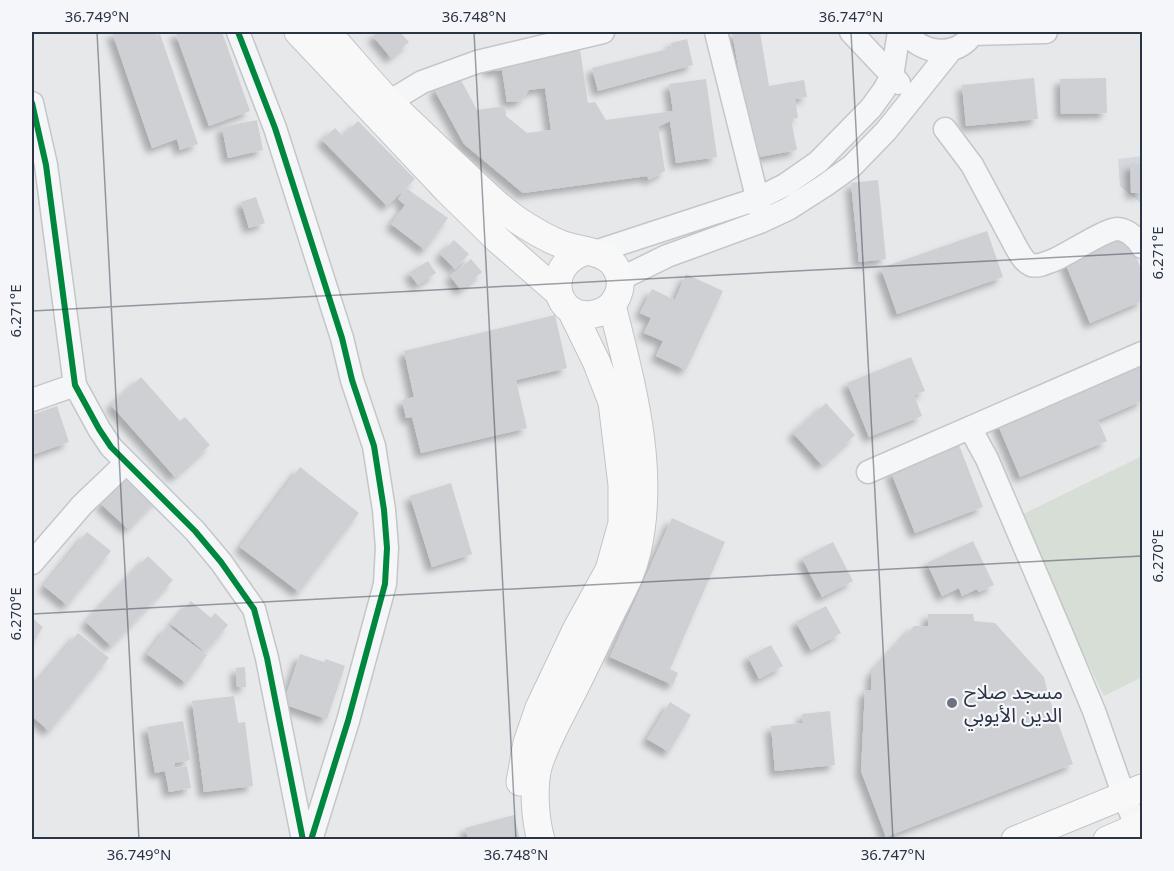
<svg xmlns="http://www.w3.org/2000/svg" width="1174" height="871" font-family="'Noto Sans','Noto Sans Arabic',sans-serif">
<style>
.built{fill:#d4d7dd}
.green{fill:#d6ded6}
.building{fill:#ced0d3;filter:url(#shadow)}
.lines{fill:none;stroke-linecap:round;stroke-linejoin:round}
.minor-casing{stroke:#c4c6c8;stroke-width:25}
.major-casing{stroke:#c2c5c8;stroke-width:29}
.minor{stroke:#f5f6f7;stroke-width:22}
.major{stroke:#f8f8f8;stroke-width:27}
.cycleway-casing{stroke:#f4f6f9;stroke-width:10}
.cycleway{stroke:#00873e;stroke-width:6}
.ticks{fill:none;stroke:#2b3445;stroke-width:1.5;stroke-opacity:0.45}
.poi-dot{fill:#6c737f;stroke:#f4f6f9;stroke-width:2}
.labels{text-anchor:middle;stroke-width:4.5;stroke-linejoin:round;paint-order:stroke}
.poi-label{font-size:20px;fill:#2b3445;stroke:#f4f6f9;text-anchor:start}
.neatline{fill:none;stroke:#2b3445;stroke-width:2}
.ticks-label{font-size:15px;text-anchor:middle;fill:#2b3445}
</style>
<defs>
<filter id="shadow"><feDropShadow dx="-5.5" dy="5.5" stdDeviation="3" flood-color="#0004"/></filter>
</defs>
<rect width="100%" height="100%" fill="#e6e8ea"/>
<path class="built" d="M1142,156V204L1120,186L1118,159Z"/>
<path class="green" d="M1142,456V677L1104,696L1017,517Z"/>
<path class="building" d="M112,32H155L156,35L160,34L198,144L180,150L177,139L152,148Z
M175,32H222L250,111L209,126Z
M378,32H391L393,34L400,32L409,42L391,58L373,36Z
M732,32H760L769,86L804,80L807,97L795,99L798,118L791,119L797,150L754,158Z
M687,39L693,65L598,91L592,68L672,48L671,43Z
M579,43L588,103L595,102L606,120L673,111L669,84L706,79L717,157L676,163L670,121L658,127L665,171L649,180L647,176L523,193L464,144L435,91L441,83L461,80L477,110L505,106L506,116L527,133L551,130L545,88L529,90L521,101L507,102L502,70L490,71L482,57Z
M1034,78L1038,119L966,126L962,85Z
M1106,78L1107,113L1061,114L1060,79Z
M257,120L263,150L228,158L222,127Z
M358,121L415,179L387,206L322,140L335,128L343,136Z
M1130,164H1142V193H1131Z
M878,180L886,259L859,262L851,183Z
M406,188L448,218L425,250L391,224L405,205L398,199Z
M256,197L265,223L249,228L241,202Z
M987,231L1003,277L897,314L881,268Z
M1127,233L1142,272V301L1090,323L1064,260Z
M454,240L469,254L455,269L440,254Z
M471,259L482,272L461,290L450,276Z
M428,261L436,273L418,285L409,273Z
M686,274L723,291L686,370L656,356L663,341L644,333L651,318L640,313L652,289L675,300Z
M555,315L567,368L516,380L527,428L421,453L412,417L406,418L402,400L414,397L404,351Z
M1142,356V401L1098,420L1107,441L1020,477L995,418Z
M911,357L925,391L914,395L922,416L869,437L847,383Z
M141,377L180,421L185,417L210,445L175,477L111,405Z
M826,403L855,435L822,465L793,433Z
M57,406L69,442L32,455V415Z
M959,445L983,507L915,533L891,472Z
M300,467L359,513L299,592L240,547Z
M136,468L162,494L128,529L101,504Z
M451,483L472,554L432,567L410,496Z
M672,518L725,542L670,669L678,673L673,685L610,657Z
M87,532L111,551L67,605L44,586Z
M973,541L994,585L979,592L977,589L962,596L959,588L942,596L927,563Z
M833,542L853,581L822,597L802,558Z
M148,556L173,580L111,646L86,622Z
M191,601L211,618L215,613L228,625L205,652L171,624Z
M826,606L841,633L811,650L796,622Z
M928,614H973L974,621L995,623L1044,677L1049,698L1073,764L886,837L861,771L865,690H871L872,672L914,626H928Z
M32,618L43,627L32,644Z
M168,626L207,655L186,683L147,654Z
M78,633L109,658L49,731L32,716V688Z
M771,645L783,666L759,679L748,657Z
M300,654L324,662L326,659L345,666L327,719L283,704Z
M245,667L246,687H237L236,668Z
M234,696L238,723L245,722L253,786L204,792L192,701Z
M670,702L691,715L669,752L647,739Z
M830,711L835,765L775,771L771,726L803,723L802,714Z
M183,721L190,760L175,763V768L187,766L191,788L169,792L165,771L155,773L147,727Z
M514,815L520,840H480L479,837L468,839L465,828Z"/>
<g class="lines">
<defs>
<path id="minor" d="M238,32L275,128L342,338L352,380L374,446L384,510L387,548L385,584L348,721L311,840
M716,32L761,213
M851,32L899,83
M905,32C923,55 957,59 974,32
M972,34L1046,32
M389,102L422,82L477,62L603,32
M32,103L46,165L75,385L99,429L111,447L195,531L221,562L254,609L267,658L303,840
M945,129L972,165L1016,247C1020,254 1024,262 1031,265C1039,267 1046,263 1054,260C1068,254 1104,230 1117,229C1127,229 1138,239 1142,247
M595,252L757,199L785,185L818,162L871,108L884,90L892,76L899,32
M620,279L667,256L760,222L788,209L824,186L852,166L886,131L951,50
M32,400L75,385
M970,428L987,459L1061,632L1094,711L1124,796L1137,828
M868,472L1142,353
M32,563L82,505L126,463"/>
<path id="major" d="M298,32L447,190L497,239L559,293
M327,32C348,55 368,80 390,103C412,124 434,145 456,166C478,186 499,209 525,225C536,232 548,239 561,244C578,251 603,250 614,265C628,284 617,310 594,314C556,322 541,267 584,252
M520,782L527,743L539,708L576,630L609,570L622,523V485L612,402L596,361L571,310
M541,840C535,819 533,788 538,767C545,743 559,719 570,697C585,668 598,639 612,611C622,591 632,574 637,552C656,469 632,386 612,305
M1015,840L1142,788
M1107,840L1142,825"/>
</defs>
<use href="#minor" class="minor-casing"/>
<use href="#major" class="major-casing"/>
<use href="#minor" class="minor"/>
<use href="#major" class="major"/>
<defs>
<path id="cycleway" d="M238,32L275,128L342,338L352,380L374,446L384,510L387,548L385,584L348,721L311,840
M32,103L46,165L75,385L99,429L111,447L195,531L221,562L254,609L267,658L303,840"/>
</defs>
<use href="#cycleway" class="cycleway-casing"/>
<use href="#cycleway" class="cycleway"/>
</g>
<path class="ticks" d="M97,32L139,840M474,32L516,840M851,32L893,840M32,311L1142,253M32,614L1142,556"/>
<circle class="poi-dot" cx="952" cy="703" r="6"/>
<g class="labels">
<g class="poi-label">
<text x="964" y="699">مسجد صلاح<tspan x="964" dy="23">الدين الأيوبي</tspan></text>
</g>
</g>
<rect width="1174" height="871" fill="none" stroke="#f4f6f9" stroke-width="66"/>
<rect x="33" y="33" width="1108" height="805" class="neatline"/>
<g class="ticks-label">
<text x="97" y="22">36.749°N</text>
<text x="474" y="22">36.748°N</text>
<text x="851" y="22">36.747°N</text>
<text transform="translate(1158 253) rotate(-90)" y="5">6.271°E</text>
<text transform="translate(16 311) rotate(-90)" y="5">6.271°E</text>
<text transform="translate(1158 556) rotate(-90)" y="5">6.270°E</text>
<text transform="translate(16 614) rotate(-90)" y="5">6.270°E</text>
<text x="139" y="860">36.749°N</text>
<text x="516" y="860">36.748°N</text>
<text x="893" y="860">36.747°N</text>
</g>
</svg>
